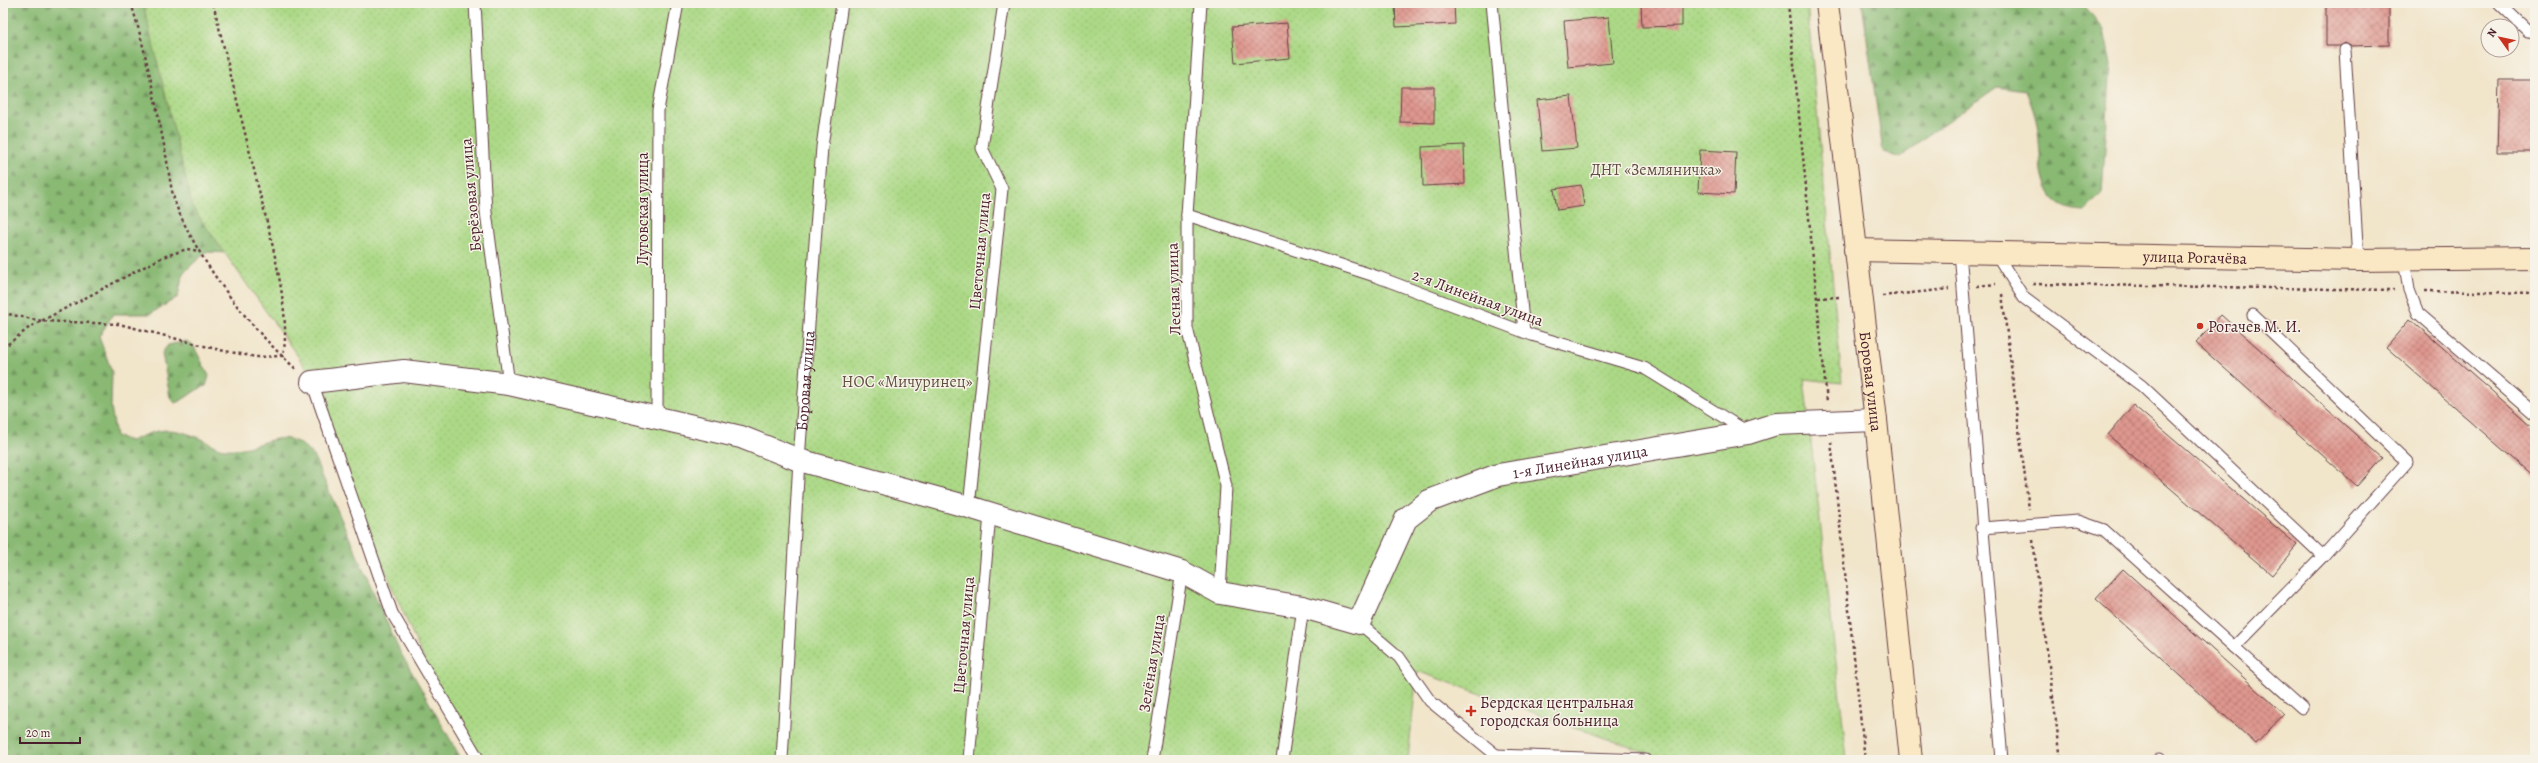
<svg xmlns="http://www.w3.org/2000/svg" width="2538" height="763" font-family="Alegreya,serif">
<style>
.forest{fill:url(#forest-firs);stroke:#6a6c4f}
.garden{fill:url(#garden-dots);stroke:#7b7c58}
.building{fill:url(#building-cross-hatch)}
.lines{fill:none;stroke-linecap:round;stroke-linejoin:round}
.lane-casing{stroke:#633d43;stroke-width:13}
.street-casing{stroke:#633d43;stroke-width:24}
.secondary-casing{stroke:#633d43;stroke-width:24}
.path{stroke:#633d43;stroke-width:2.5;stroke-dasharray:3 3;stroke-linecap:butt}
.lane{stroke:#fff;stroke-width:11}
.street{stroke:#fff;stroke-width:22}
.secondary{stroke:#fae7c3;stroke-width:22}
.poi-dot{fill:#c8321e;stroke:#f7f3e8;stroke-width:1.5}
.labels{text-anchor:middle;stroke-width:3;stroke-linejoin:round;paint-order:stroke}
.park-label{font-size:16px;fill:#624e42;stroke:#f7f3e8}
.street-label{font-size:16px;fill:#4a1f2b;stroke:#f7f3e8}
.poi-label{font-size:16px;fill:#4a1f2b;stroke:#f7f3e8;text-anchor:start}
</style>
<defs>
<pattern id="forest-firs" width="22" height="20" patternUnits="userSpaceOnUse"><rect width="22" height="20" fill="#89b973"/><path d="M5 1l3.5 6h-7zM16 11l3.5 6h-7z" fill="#72965f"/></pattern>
<pattern id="garden-dots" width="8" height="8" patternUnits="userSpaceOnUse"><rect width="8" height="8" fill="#acd986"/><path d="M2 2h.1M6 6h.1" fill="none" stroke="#96ba74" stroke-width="1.8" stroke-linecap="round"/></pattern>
<pattern id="building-cross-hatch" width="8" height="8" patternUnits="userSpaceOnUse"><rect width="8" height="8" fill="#df978f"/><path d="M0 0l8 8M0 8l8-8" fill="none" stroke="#b77b75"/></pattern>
</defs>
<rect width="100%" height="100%" fill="#f7f3e8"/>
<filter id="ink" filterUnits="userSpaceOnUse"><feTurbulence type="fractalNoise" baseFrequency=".025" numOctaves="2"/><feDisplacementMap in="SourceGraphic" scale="8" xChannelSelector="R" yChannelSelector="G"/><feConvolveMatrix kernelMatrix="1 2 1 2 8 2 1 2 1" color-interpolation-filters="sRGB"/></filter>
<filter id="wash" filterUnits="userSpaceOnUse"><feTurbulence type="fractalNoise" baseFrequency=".012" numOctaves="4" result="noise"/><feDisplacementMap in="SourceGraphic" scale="16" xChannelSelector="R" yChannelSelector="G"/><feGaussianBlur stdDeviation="0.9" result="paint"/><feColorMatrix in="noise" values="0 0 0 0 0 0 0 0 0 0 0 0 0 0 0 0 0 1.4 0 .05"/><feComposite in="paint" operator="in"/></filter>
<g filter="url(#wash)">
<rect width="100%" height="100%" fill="#f1e5ca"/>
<path class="forest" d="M3,3H202L228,253L206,252L183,273L178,297L150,314H113L99,337L112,372L111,407L116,436L131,441C163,426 174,427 206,441C211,444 219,449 225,449C263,452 282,420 313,455L399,650L462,760H3Z
M1862,3L2083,4L2104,30L2111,64L2102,193L2085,211C2037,210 2042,165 2038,130C2036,117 2031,103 2026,91L1997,87L1921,140L1900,158L1883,152Z
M187,341L193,345L209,376L206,386C193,390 187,399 175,403L170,397L162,353L168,345Z"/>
<path class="garden" d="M143,3H1807L1842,383L1804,379L1847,760H1667L1417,671L1408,760H477L423,658L371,538L306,368L193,208Z"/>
<g id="blocks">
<path class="building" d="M1395,3H1454L1455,24L1396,27Z
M1641,3H1682V26L1642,27Z
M2326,3H2389V45L2350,46L2345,43L2340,46H2326Z
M1609,17L1613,63L1568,67L1564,21Z
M1287,23L1290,58L1235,63L1232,27Z
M2499,80H2535V152H2497Z
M1401,87H1434V123L1400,122Z
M1571,96L1577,148L1542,151L1537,100Z
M1464,145L1465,184L1423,186L1422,147Z
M1700,150L1736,152L1734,194L1698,192Z
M1581,185L1584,206L1557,210L1554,189Z
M2221,315L2382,458L2357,486L2196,343Z
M2410,319L2535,429V478L2386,347Z
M2133,405L2297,545L2272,575L2108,435Z
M2123,569L2284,714L2256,744L2096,599Z"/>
</g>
</g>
<g filter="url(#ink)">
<use href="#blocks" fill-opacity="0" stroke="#633d43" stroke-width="1"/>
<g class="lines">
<defs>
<g id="lane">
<path d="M475,3L486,212L509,384"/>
<path d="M1201,3L1187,215V328L1226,486L1220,593"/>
<path d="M1492,3L1524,332"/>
<path d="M2499,3L2528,31L2535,32"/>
<path d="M2345,50L2358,260"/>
<path d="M1187,215L1378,277L1532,335L1644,368L1746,431"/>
<path d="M1960,252L2002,760"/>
<path d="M1995,252L2024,298L2142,386L2323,556"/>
<path d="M2404,259L2409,290L2418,313L2535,414"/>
<path d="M312,382L392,613L479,760"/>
<path d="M657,418L658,110L678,3"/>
<path d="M969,507L1002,189L982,148L1004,3"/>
<path d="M1981,528L2078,521L2104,530L2302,708"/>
<path d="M1359,623L1399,657L1430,701L1496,755"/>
<path d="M2234,647L2323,556L2407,462L2253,315"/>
<path d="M2160,759L2161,760"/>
<path id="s1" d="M782,760L799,460L822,147L842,3"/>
<path d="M969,760L990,514"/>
<path d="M1152,760L1182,572"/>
<path d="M1282,760L1303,607"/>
<path d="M1497,760L1496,755L1645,760"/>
</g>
<g id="street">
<path id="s2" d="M312,382L404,371L509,384L741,437L799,460L969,507L1182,572L1220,593L1303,607L1359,623L1406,519L1429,501L1498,475L1748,433L1776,424L1876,420"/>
</g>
<g id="secondary">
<path id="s3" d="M1827,3L1876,420L1911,760"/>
<path id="s4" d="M1855,250L2358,260L2535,258"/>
</g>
</defs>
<use href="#lane" class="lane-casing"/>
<use href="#street" class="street-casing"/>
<use href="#secondary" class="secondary-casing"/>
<path class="path" d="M131,3C146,51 155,101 165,150C169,169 170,192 178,210C202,266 250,328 296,369
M1788,3L1827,402
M2033,284L2394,290
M1977,286L1996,284
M2425,291L2535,293
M2002,294L2029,509
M1882,296L1949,289
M1818,298L1841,297
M3,313L42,321L119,324L220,350L256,357L283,356C292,312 269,231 258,186C243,125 228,64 213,3
M3,348L30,327L163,257L187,249L199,251
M1831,442L1865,760
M2033,540L2061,760"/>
<use href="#lane" class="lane"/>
<use href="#street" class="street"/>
<use href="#secondary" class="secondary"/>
</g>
</g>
<g class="poi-dot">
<circle cx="2200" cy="326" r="4"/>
<path d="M1469 705h4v4h4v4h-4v4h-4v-4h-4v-4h4z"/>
</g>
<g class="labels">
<g class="park-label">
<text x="1656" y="175">ДНТ «Земляничка»</text>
<text x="907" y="387">НОС «Мичуринец»</text>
</g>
<g class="street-label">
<text transform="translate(470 195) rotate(-95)" y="6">Берёзовая улица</text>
<text transform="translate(642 209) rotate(-90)" y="6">Луговская улица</text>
<text transform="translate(979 251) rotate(-85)" y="6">Цветочная улица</text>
<text dy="6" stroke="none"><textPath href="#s4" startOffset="340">улица Рогачёва</textPath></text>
<text transform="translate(1173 289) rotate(-92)" y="6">Лесная улица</text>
<text transform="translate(1478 297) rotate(20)" y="6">2-я Линейная улица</text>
<text dy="6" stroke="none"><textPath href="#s1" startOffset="380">Боровая улица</textPath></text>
<text dy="6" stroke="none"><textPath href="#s3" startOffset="381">Боровая улица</textPath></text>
<text dy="6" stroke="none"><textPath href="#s2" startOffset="1384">1-я Линейная улица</textPath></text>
<text transform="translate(963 635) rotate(-85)" y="6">Цветочная улица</text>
<text transform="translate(1151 663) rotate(-81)" y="6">Зелёная улица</text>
</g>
<g class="poi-label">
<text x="2208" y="332">Рогачев М. И.</text>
<text x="1480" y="708">Бердская центральная<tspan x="1480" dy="18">городская больница</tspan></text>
</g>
</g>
<rect width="2538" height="763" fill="none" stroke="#f7f3e8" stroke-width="16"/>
<g transform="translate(2500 38) rotate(303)"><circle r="19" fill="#f7f3e8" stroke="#b29e9c"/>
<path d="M0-3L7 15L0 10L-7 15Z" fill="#c8321e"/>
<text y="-6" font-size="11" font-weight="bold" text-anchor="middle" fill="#4a1f2b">N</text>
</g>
<path d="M20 737v6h60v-6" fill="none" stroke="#4a1f2b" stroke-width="2"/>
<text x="26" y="737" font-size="12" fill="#4a1f2b" stroke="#f7f3e8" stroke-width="3" paint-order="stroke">20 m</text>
</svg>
